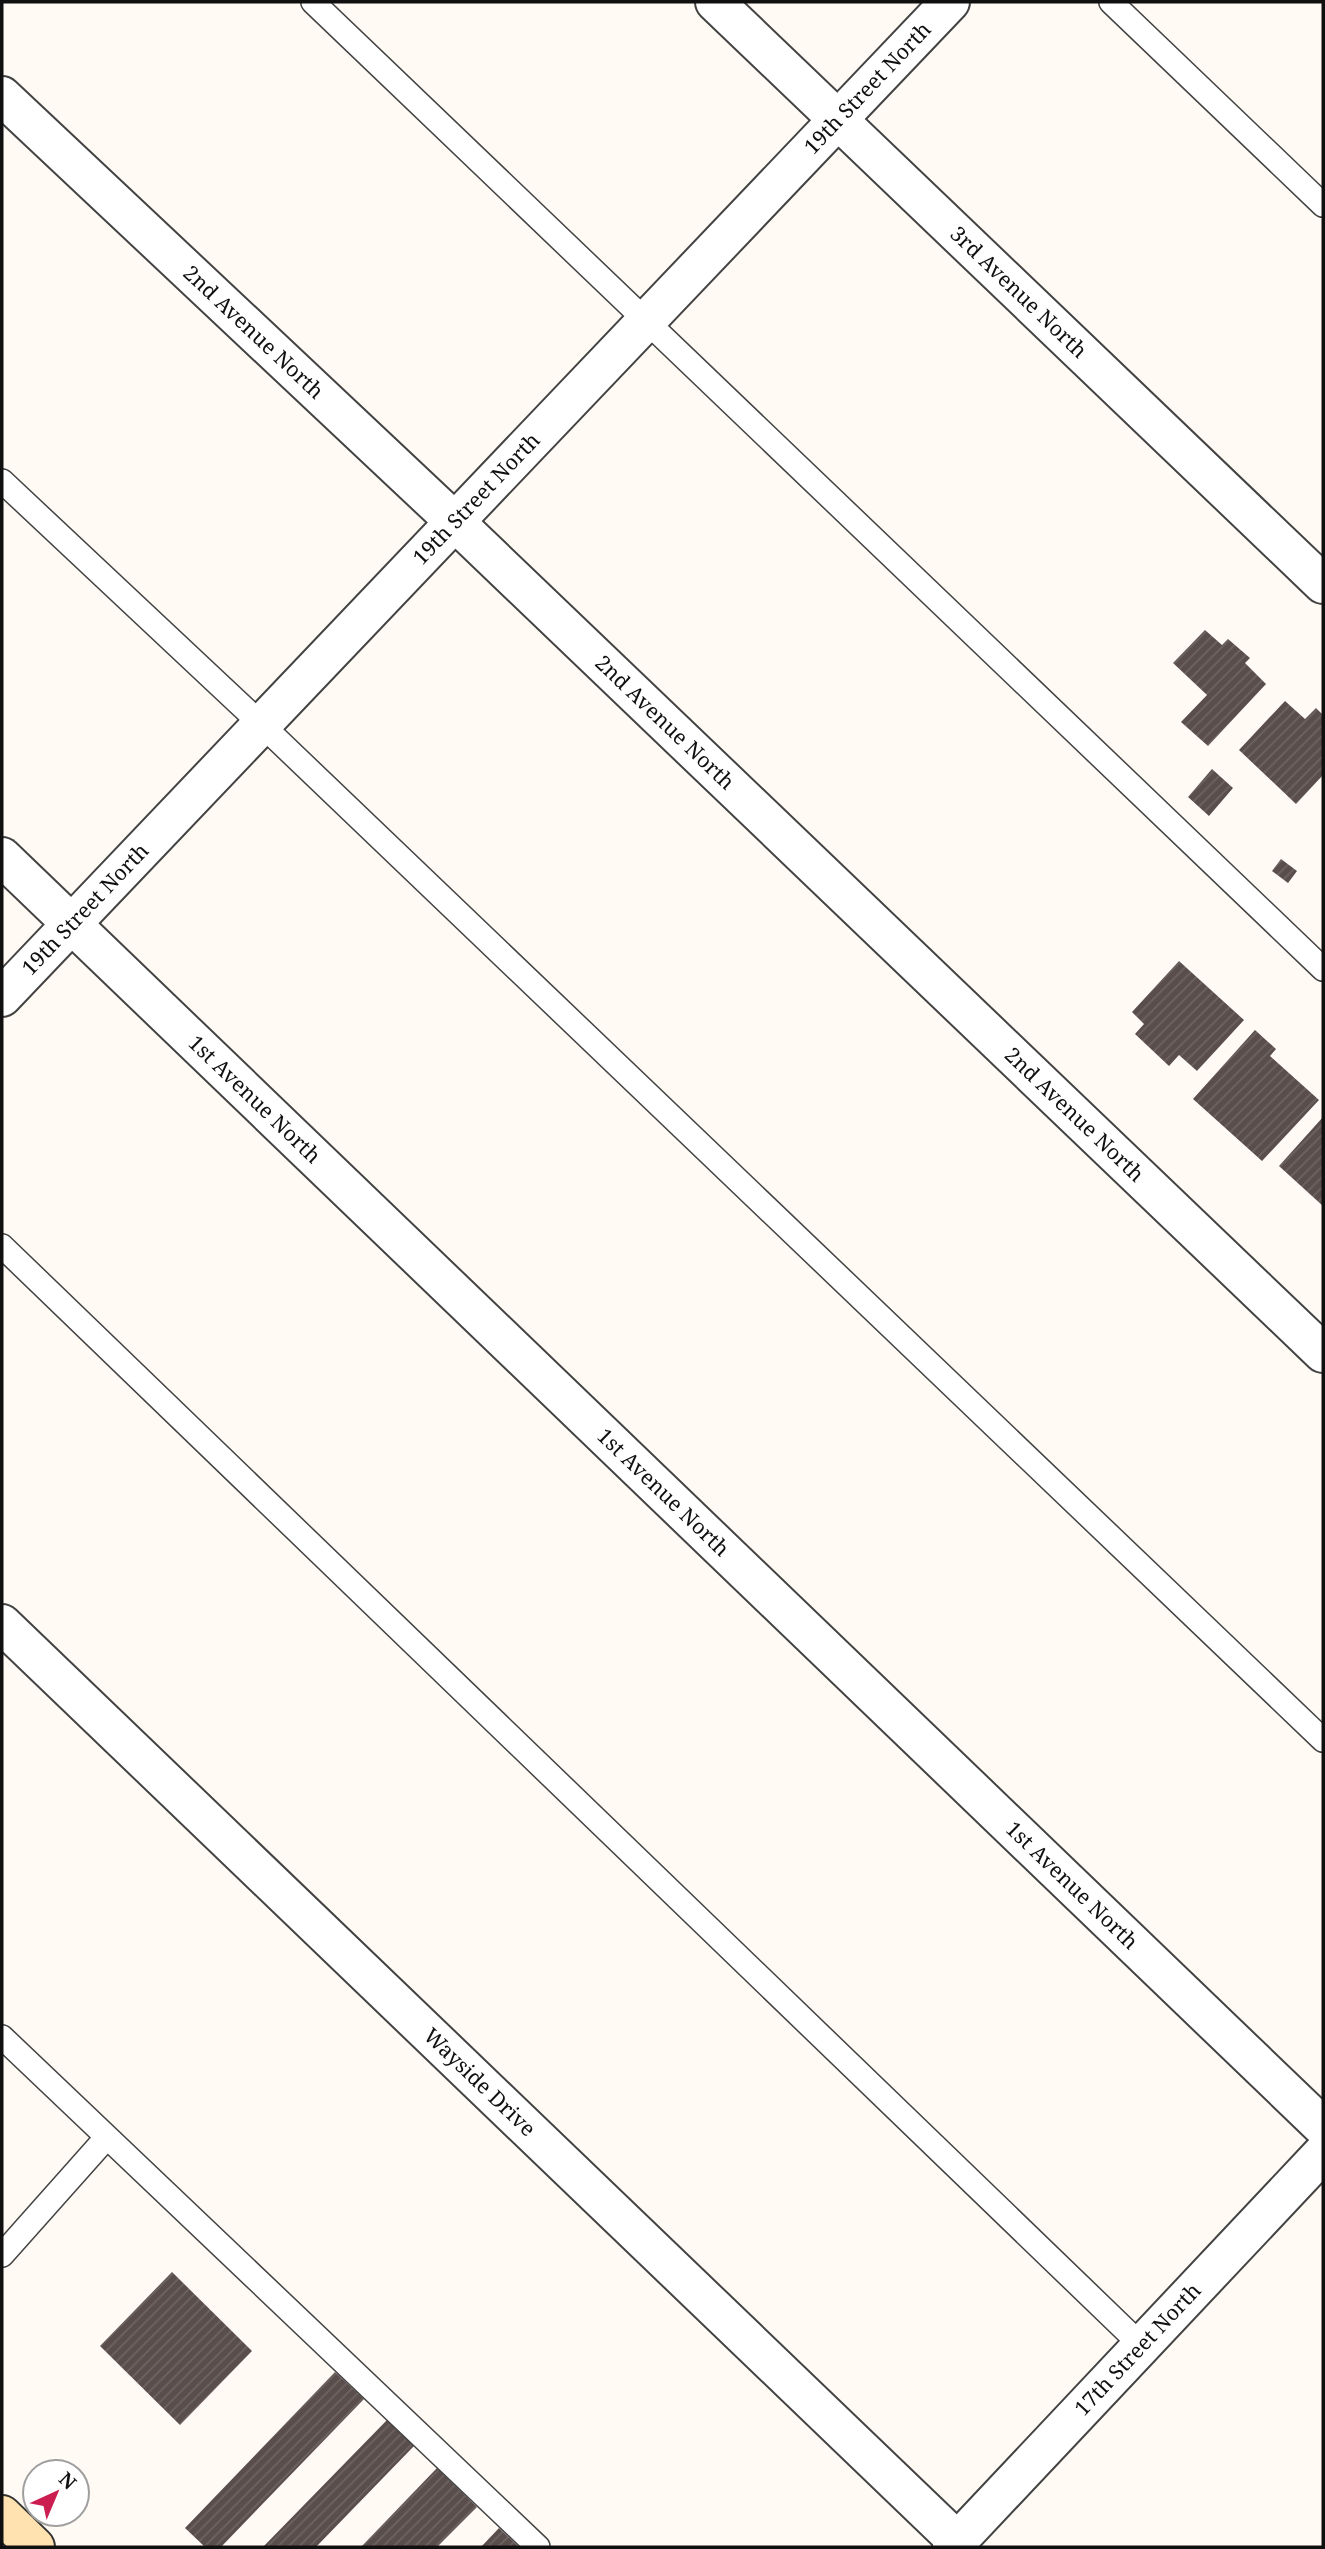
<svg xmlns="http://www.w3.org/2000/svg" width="1325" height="2549" font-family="'Noto Serif',serif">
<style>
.building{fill:url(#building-hatch)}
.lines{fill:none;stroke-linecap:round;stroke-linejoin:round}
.lane-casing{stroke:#434343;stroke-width:26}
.street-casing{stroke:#434343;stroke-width:42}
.secondary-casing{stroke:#323232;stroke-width:42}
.lane{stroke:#fff;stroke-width:23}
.street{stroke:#fff;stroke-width:38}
.secondary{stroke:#ffe2af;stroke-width:38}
.labels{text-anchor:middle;stroke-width:7;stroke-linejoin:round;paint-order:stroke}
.street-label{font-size:21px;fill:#101010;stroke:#fff}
</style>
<defs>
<pattern id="building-hatch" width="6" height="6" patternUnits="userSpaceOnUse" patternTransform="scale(1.75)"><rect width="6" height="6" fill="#5a4e4c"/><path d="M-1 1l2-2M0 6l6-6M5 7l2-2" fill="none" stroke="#6d6361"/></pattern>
</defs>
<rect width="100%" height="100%" fill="#fffaf4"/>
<path class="building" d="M1205,630L1222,645L1228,639L1250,658L1245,663L1266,684L1208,746L1181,722L1207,695L1173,663Z
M1285,701L1305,719L1316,708L1323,715V775L1296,804L1239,750Z
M1212,769L1233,788L1209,816L1188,797Z
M1281,859L1297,871L1288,883L1272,871Z
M1179,961L1244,1020L1197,1071L1179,1055L1169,1066L1135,1034L1144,1024L1132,1012Z
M1255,1030L1276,1049L1270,1056L1319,1100L1262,1161L1193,1099Z
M1323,1117V1206L1279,1166Z
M172,2272L252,2351L180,2425L100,2346Z
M335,2372L364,2399L221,2547H205L185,2528Z
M387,2420L414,2446L316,2547H263Z
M437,2468L477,2507L437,2547H361Z
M499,2528L519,2547H481Z"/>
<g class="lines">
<defs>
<path id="lane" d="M313,2L1323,969
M1111,2L1323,205
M2,481L261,724L1323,1740
M2,1246L1142,2346
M2,2037L538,2547
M2,2255L107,2137"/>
<g id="street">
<path id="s1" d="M715,2L1323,584"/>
<path id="s2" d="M2,96L454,521L1323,1353"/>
<path id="s3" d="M2,857L1323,2127"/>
<path id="s4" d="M2,997L950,2"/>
<path id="s5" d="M2,1624L957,2541"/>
<path id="s6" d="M952,2547L1323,2153"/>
</g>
<path id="secondary" d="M2,2515L35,2547"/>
</defs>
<use href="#lane" class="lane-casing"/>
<use href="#street" class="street-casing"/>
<use href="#secondary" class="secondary-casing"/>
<use href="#lane" class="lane"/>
<use href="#street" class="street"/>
<use href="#secondary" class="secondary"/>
</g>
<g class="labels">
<g class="street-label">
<text dy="7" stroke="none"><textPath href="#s4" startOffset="1255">19th Street North</textPath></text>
<text dy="7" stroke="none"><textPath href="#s1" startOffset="420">3rd Avenue North</textPath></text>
<text dy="7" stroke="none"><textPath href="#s2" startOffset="345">2nd Avenue North</textPath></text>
<text dy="7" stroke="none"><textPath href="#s4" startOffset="688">19th Street North</textPath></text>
<text dy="7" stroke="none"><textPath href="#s2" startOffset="912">2nd Avenue North</textPath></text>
<text dy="7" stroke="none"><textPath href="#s4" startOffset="121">19th Street North</textPath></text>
<text dy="7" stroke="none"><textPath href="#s3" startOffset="350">1st Avenue North</textPath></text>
<text dy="7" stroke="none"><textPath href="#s2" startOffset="1479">2nd Avenue North</textPath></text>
<text dy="7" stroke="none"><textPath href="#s3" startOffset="917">1st Avenue North</textPath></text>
<text dy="7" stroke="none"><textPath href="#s3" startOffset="1484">1st Avenue North</textPath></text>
<text dy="7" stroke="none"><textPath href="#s5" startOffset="662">Wayside Drive</textPath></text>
<text dy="7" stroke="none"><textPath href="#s6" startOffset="271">17th Street North</textPath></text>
</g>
</g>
<rect width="1325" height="2549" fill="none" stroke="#101010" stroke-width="7"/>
<g transform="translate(56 2493) rotate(44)"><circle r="33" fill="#ffffff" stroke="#9f9f9f" stroke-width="2"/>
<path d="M0-5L12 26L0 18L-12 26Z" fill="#cb1d50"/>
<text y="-10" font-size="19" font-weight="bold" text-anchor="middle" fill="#101010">N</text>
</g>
</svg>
